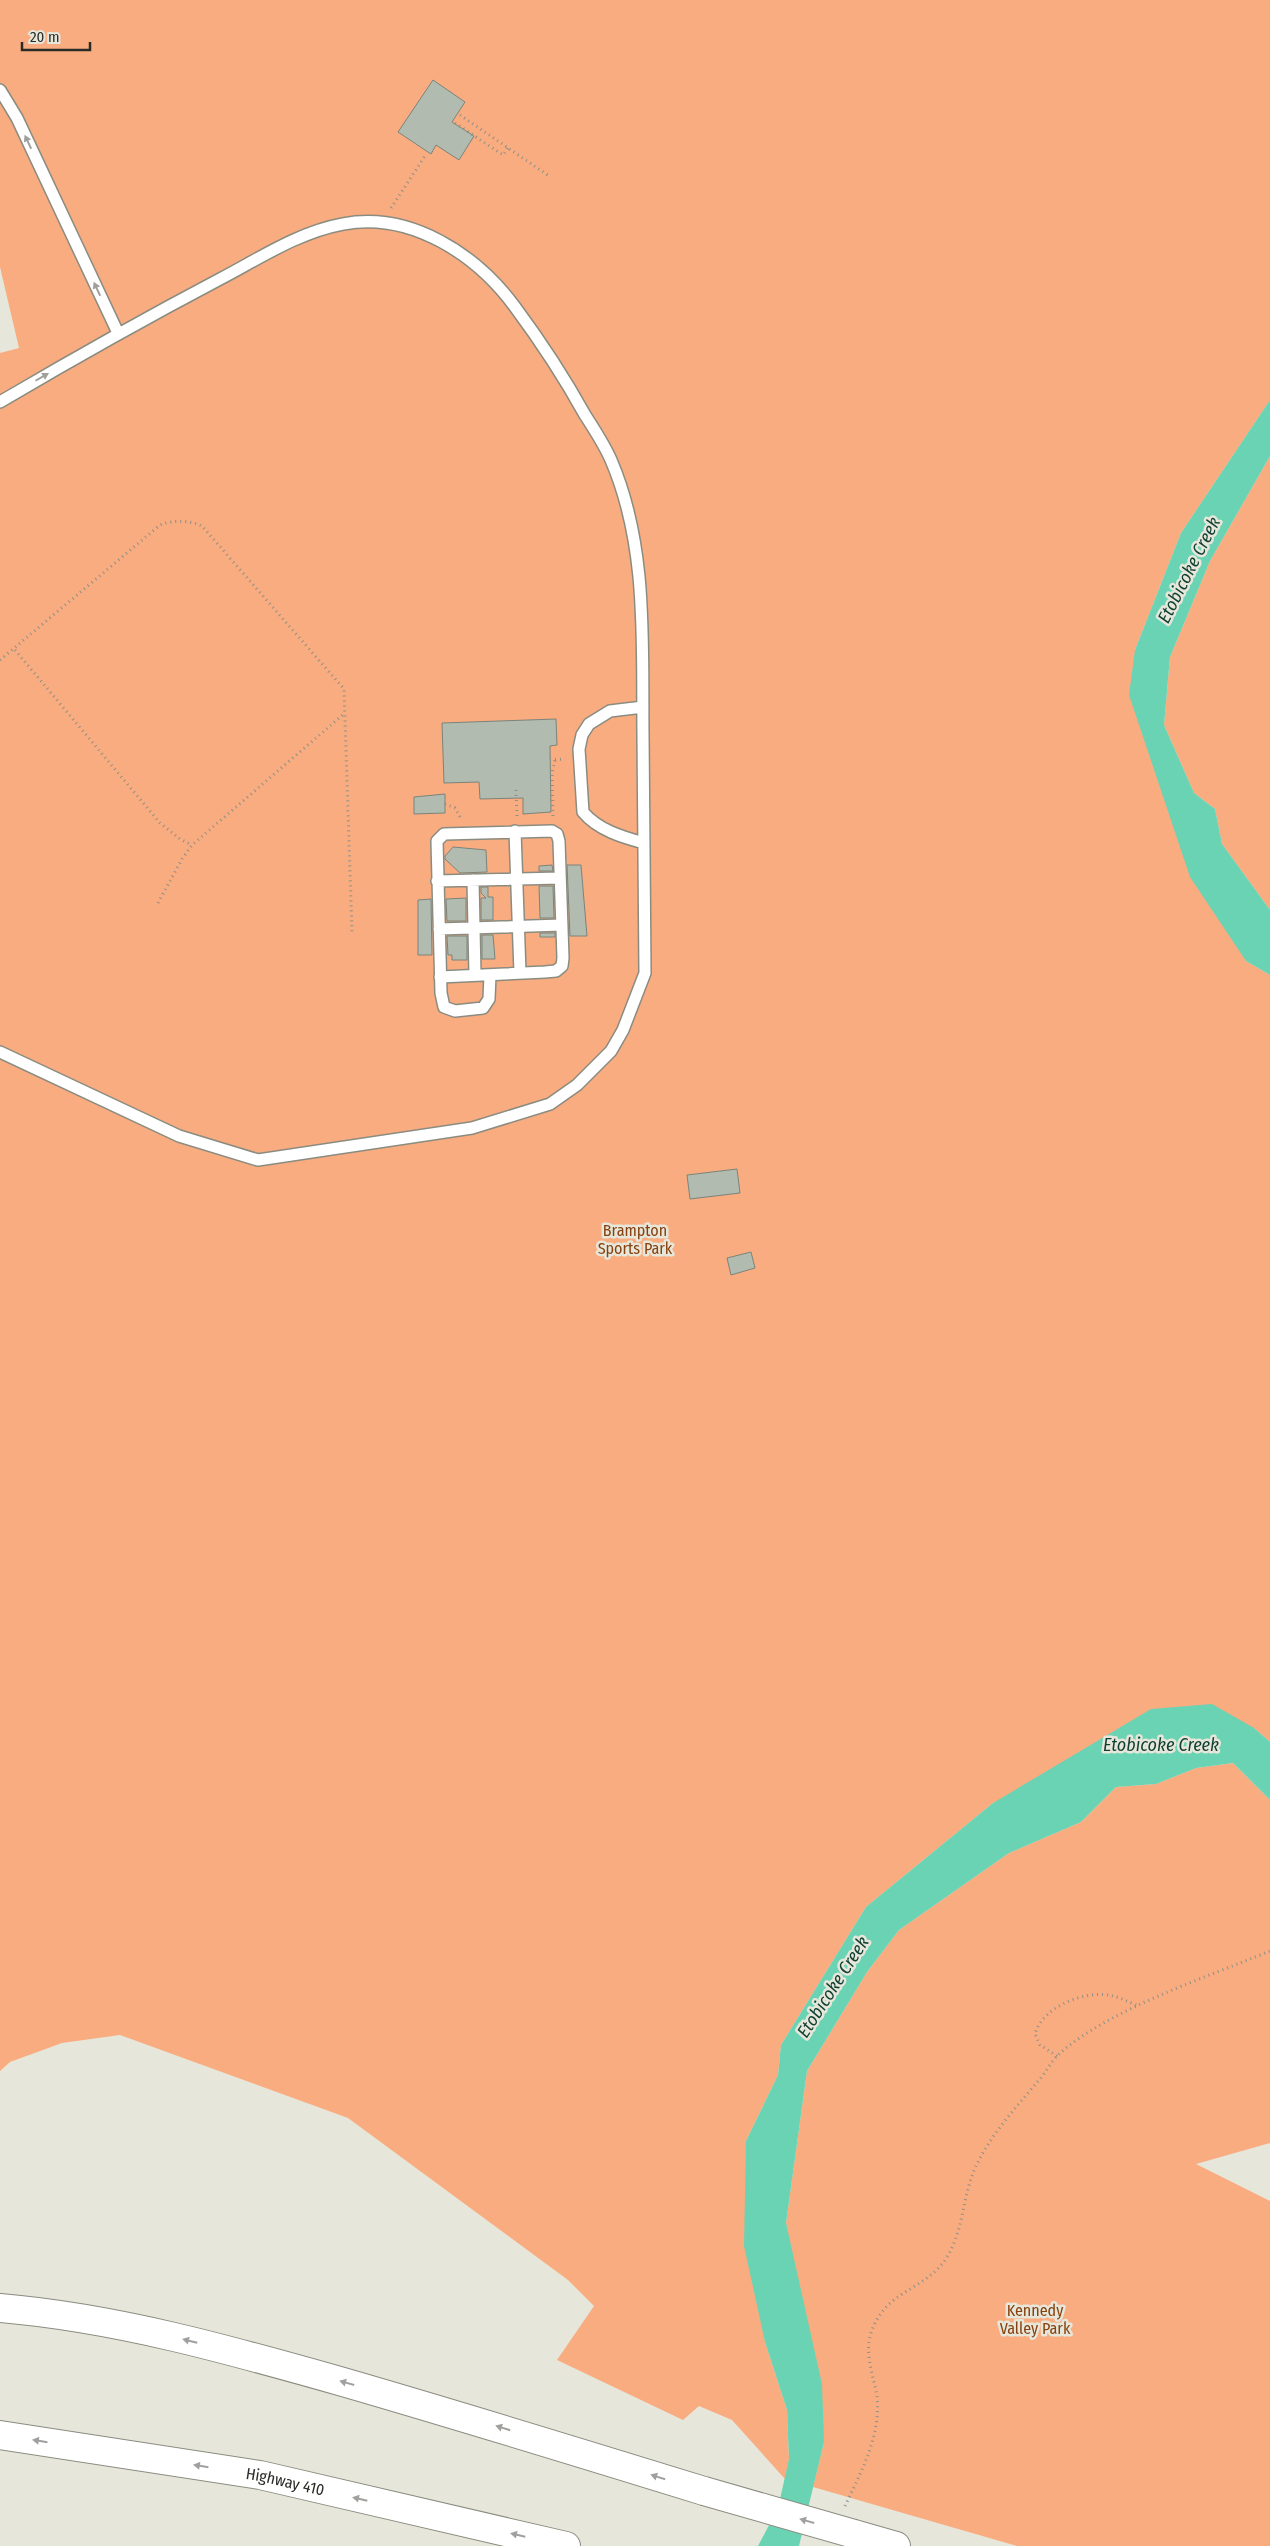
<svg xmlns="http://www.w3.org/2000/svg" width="1270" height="2546" font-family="'Fira Sans Condensed',sans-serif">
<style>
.green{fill:#f9ac80}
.water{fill:#6ad3b3}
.building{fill:#b2bbb0;stroke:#7b847a}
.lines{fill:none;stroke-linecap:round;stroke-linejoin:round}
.service-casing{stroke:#8b8c80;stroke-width:14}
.motorway-casing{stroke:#8b8c80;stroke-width:30}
.path{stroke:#8e8f86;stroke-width:3;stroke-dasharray:1 4;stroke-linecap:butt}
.service{stroke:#fff;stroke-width:11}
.motorway{stroke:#fff;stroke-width:28}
.motorway-bridge-casing{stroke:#8b8c80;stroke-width:30;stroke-linecap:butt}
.motorway-bridge{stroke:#fff;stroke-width:28}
.oneway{fill:#a0a09e}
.labels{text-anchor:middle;stroke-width:5;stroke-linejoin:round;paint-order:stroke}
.park-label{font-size:16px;fill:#874110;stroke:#e6e7da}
.street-label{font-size:16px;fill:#2b2c27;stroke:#e6e7da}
.water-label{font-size:18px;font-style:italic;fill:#0f3f32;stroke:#e6e7da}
</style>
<rect width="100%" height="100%" fill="#e6e7da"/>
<path class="green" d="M0,0H1270V400L1181,533L1135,650L1246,961L1270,975V1742L1254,1728L993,1803L866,1907L781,2045L778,2075L746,2141L765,2342L787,2410L789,2459L785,2479L732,2420L699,2406L683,2420L557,2360L594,2306L568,2280L348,2118L120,2035L62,2043L10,2062L0,2071V353L19,348L0,267Z
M1270,456V910L1222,844L1215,809L1194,793L1164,725L1170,657L1210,561Z
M1233,1763L1270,1800V2143L1196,2164L1270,2201V2546H1017L813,2487L824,2442L786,2223L807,2071L867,1972L899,1930L1009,1853L1081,1822L1116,1787L1156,1784L1196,1768Z"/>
<path class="water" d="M1270,400V456L1210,561L1170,657L1164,725L1194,793L1215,809L1222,844L1270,910V975L1246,961L1190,877L1129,695L1135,650L1181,533Z
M1212,1704L1254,1728L1270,1742V1800L1233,1763L1196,1768L1156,1784L1116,1787L1081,1822L1009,1853L899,1930L867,1972L807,2071L786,2223L822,2384L824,2442L799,2546H758L778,2508L789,2459L787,2410L765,2342L744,2246L746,2141L778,2075L781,2045L866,1907L993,1803L1151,1709Z"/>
<path class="building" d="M433,80L465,102L452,122L474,136L459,160L436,145L431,154L398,132Z
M556,719L557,745L550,746L551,812L523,814V798L480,799L479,782L444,783L442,723Z
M445,794V813L414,814V797Z
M453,847L486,850L487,872L460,873L445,859V856Z
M552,865L553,871H539V866Z
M567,865H581L587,936H570Z
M539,886H553L554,918H540Z
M481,887H488V897H493V920H481V898H486L481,893Z
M466,898V921H447L446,899Z
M431,899L432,955H418V900Z
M540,933H555V937H540Z
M482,935H493L495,959H482Z
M447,936H467V960H452V955H448Z
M737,1169L740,1193L690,1199L687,1175Z
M751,1252L755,1268L731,1275L727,1258Z"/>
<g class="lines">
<defs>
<path id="service" d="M0,90L17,118L118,333
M0,402C73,359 146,318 220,279C260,258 299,232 343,224C411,211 477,255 515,307C541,342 564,377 585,415C594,429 604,444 611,460C648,546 642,642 643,734C643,813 644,893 645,973L623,1030L611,1051L577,1085L550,1104L472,1128L258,1160L179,1136L0,1052
M643,707L610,711L589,724L582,735L579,749L583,812C598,830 622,837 644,843
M515,831L520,973
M473,880L475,975
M437,881L560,878
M439,929L562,925
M440,977L545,972L556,971L562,966L563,958L559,841L557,834L552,831L444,834L437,841L441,993L444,1007L455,1011L483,1008L489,999L490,975"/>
<g id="motorway">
<path d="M0,2308C117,2318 230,2350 343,2382C464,2417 584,2454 704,2491"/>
<path id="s1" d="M0,2435L260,2475L566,2546"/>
<path d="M854,2534L896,2546"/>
</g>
</defs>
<use href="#service" class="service-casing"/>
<use href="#motorway" class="motorway-casing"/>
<path class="path" d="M460,115L549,176
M455,123L503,155L508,148
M391,208L425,156
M15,650L160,823L180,839L192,845
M0,660L160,525C173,520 189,520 202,526L344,689L352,933
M550,760L565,759
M516,790L517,816
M445,804L455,808L460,817
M553,816L552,773L555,760
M158,903L182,859L192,845L345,713
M1057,2056L1040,2045L1035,2034C1042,2007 1086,1989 1113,1996C1122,1998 1130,2003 1139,2006
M845,2506C861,2472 881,2436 877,2397C874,2377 864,2354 871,2333C885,2289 926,2291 947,2257C965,2228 962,2192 978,2162C993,2132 1018,2105 1039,2080C1046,2072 1051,2062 1058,2055C1107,2010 1207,1977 1270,1951"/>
<use href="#service" class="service"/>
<use href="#motorway" class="motorway"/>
<defs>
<path id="motorway-bridge" d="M704,2491L854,2534"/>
</defs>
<use href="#motorway-bridge" class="motorway-bridge-casing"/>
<use href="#motorway-bridge" class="motorway-bridge"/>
</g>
<defs><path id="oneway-solid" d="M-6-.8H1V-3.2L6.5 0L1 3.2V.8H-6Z" transform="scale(1.25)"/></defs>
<g class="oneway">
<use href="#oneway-solid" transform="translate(28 142) rotate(-115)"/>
<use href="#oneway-solid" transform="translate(97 289) rotate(-115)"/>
<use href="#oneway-solid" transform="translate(42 377) rotate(-30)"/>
<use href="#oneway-solid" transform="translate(190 2341) rotate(-166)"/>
<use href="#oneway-solid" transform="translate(347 2383) rotate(-164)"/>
<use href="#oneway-solid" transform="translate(503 2428) rotate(-163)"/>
<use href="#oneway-solid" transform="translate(40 2441) rotate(-171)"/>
<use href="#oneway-solid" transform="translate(201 2466) rotate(-171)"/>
<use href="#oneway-solid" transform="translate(658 2477) rotate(-163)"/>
<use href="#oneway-solid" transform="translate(360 2499) rotate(-167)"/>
<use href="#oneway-solid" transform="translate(807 2521) rotate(-164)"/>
<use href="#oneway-solid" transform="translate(518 2535) rotate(-167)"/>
</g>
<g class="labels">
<g class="park-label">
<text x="635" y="1236">Brampton<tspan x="635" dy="18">Sports Park</tspan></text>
<text x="1035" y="2316">Kennedy<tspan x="1035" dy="18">Valley Park</tspan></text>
</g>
<g class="street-label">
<text dy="6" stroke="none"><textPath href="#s1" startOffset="289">Highway 410</textPath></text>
</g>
<g class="water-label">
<text transform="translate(1189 570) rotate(-63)" y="6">Etobicoke Creek</text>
<text x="1161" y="1751">Etobicoke Creek</text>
<text transform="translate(833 1987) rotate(-57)" y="6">Etobicoke Creek</text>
</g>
</g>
<path d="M22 42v8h68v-8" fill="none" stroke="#2b2c27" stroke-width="2.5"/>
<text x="30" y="42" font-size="15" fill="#2b2c27" stroke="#e6e7da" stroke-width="4" paint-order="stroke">20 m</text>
</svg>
